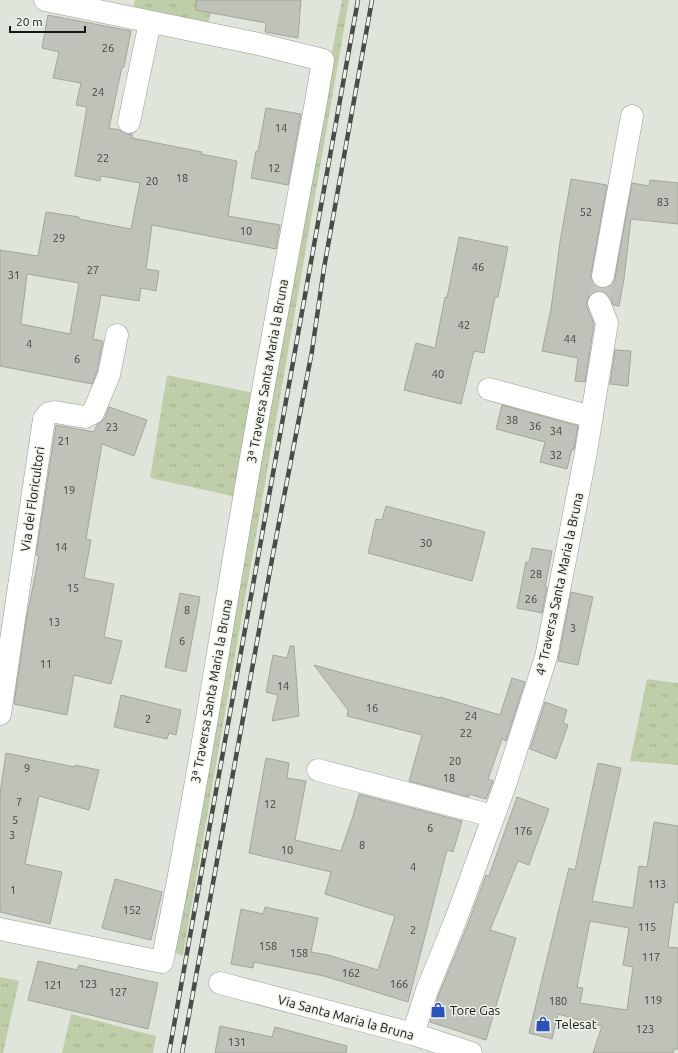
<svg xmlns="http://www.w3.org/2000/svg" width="678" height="1053" font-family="Ubuntu,sans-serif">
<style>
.grass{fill:url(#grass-tufts)}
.building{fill:#bec2b9;stroke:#a2a69d;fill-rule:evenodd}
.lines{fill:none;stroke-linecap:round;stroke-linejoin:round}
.minor-tunnel{stroke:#c2c6bd;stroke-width:22;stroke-dasharray:22 11;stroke-linecap:butt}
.minor-casing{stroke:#969a91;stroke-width:23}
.minor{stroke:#fff;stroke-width:22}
.rail-casing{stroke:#4a4c48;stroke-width:4.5}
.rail{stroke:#eef2e8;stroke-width:3;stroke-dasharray:9;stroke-linecap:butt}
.labels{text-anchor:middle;stroke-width:3;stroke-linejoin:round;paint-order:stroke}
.number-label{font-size:11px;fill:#3f423d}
.street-label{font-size:13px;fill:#151714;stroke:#eef2e8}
.poi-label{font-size:13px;fill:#151714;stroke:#eef2e8;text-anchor:start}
</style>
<defs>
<pattern id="grass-tufts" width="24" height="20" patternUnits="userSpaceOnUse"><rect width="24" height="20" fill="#becea9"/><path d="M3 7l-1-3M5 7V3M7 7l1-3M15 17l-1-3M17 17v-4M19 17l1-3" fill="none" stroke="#a2b091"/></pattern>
</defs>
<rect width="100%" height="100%" fill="#e0e5db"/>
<path class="grass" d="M135,0H214L208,24L133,7Z
M342,0H349C294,319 238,637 183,955L171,952L303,202Z
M167,375L258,394L237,497L150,478Z
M647,679L678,683V765L630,761Z
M0,977L19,981L3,1053H0Z
M71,1014L156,1036L153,1053H62Z"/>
<path class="building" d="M196,0H301L298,38L265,32L266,23L196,10Z
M48,15L131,31L124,67H122L109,128L120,130L126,134H132V138L202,152L201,154L237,161L228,216L280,225L276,249L152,225L146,269L159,271L156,291L141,288L139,301L101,295L93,339L103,341L97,371L92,384L0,366V250L38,256L46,212L79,217V219L131,229L140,183L101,176L100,181L75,176L87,107L76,105L81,83L53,78L59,52L42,48ZM27,274L79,283L70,334L21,324Z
M266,108L301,114L288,185L251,178L256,151H258Z
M571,179L607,185L591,274V280L595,285L601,288H608L612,284L615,278L632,183L649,186L650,180L678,183V224L631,219L624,279L619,306L613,305L611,298L607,293L601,291H595L589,296L587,301V307L594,324L585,382L575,381L578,358L542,351L551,309L560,242Z
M459,237L508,247L498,297H495L484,353L474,351L461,404L404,390L416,343L435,348L445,297L447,298Z
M615,350L631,351L628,386L610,384Z
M502,405L578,426L574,450L572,449L567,469L540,462L545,442L496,429Z
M109,407L147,420L134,456L102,444L86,539L91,540L84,578L114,584L104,637L122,641L111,684L74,675L67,715L14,704L26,621L39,556L36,555L56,425L94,432L97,425L105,418Z
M386,506L485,532L472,581L368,553L376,519L382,520Z
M532,548L552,551L545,587H547L542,613L517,608L526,562H529Z
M571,592L593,597L578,665L558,661Z
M180,593L200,597L186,672L165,667Z
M290,646H294L299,716L272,721L278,695L266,692L273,655L287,658Z
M314,665L357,677L440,698V697L500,715L512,678L525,682L506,741L502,739L488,779L493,781L486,799L469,794V797L409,781L422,735L347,716L348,710Z
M121,695L181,710L176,735L169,733L167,739L114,727Z
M545,702L567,710L563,723L568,725L556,759L530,749Z
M6,753L75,767V765L99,770L89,810L39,796L25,864L62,872L50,924L0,912V793Z
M266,758L289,763L287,778L306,781L295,840L341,851L353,816L359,794L462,821L453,852L447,850L408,1002L324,976L254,962L253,968L231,964L241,909L263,914L265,907L318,918L311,952L328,955L378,970L395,916L325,894L331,872L249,853Z
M598,763L621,768L592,901L633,908L639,866L647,867L654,822L678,826V903L674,902L668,947L678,948V1049H674L673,1053H593L602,1026L558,1014L552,1039L529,1033L569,868L575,870ZM590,921L629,928L623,965L633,967L627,1010L580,1003L583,988L577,987Z
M517,797L549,809L529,865L518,861L490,930L516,938L486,1040L430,1022L439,994L468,924L486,875L489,876Z
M115,879L162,892L151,940L102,928Z
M38,961L77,970L79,965L158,983L148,1029L28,1000Z
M220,1026L272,1037L275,1027L347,1046L346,1053H215Z"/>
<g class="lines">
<path class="minor-tunnel" d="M599,303L603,276"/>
<defs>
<path id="minor" d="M129,122L150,22
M603,276L632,116
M489,389L592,417
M0,714L44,419L49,413L55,412L85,417L93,413L109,375L117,335
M318,770L493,816
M0,929L162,962C193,810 217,657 243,504C266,369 291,236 316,102L323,60L254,43L45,0
M220,983L413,1034L471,1053
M413,1034L427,990L456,919L505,785L546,657L585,458L607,323L599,303"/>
</defs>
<use href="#minor" class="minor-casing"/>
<use href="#minor" class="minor"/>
<defs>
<path id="rail" d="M169,1053L358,0
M182,1053L273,554L312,351L324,268L372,0"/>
</defs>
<use href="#rail" class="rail-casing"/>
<use href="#rail" class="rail"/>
</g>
<defs>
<symbol id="shop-bare" viewBox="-9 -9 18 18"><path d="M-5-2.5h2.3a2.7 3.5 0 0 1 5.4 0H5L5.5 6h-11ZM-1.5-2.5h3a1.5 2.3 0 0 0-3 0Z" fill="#2752c0" stroke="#eef2e8" stroke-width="2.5" paint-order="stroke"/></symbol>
</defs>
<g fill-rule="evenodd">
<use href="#shop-bare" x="427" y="999" width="22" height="22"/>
<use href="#shop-bare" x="532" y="1013" width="22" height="22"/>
</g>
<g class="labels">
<g class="number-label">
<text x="108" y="52">26</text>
<text x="98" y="96">24</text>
<text x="281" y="132">14</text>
<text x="103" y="162">22</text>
<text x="274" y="172">12</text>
<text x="182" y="182">18</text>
<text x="152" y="185">20</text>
<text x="663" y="206">83</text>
<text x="586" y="216">52</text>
<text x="246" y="235">10</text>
<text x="59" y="242">29</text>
<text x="478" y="271">46</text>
<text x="93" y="274">27</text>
<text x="14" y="279">31</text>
<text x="464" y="329">42</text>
<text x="570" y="343">44</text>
<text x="29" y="348">4</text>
<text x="77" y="363">6</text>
<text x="438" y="378">40</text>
<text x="512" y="424">38</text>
<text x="535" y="430">36</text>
<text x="112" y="431">23</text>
<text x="556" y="435">34</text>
<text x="64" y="445">21</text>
<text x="556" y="459">32</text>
<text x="69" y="494">19</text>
<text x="426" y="547">30</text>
<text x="61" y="551">14</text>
<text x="536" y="578">28</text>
<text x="73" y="592">15</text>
<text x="531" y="603">26</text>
<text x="187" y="614">8</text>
<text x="54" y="626">13</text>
<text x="573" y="632">3</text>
<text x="182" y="645">6</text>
<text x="46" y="668">11</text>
<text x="283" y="690">14</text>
<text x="372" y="712">16</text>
<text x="471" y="720">24</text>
<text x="148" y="723">2</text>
<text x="466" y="737">22</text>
<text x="455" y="765">20</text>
<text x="27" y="772">9</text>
<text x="449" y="782">18</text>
<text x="19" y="806">7</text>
<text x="270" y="808">12</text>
<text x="15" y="824">5</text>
<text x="430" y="832">6</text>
<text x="523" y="835">176</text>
<text x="12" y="839">3</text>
<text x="362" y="849">8</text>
<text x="287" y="854">10</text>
<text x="413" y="871">4</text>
<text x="657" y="888">113</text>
<text x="13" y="894">1</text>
<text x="132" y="914">152</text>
<text x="647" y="931">115</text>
<text x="413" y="934">2</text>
<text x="268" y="950">158</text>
<text x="299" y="957">158</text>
<text x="651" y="961">117</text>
<text x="351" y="977">162</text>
<text x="88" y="988">123</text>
<text x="399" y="988">166</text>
<text x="53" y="989">121</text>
<text x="118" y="996">127</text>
<text x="653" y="1004">119</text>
<text x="558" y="1005">180</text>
<text x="645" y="1033">123</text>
<text x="237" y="1046">131</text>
</g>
<g class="street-label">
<text transform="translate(267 371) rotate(-80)" y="5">3ª Traversa Santa Maria la Bruna</text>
<text transform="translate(32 499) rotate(-82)" y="5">Via dei Floricultori</text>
<text transform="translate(559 584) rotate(-78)" y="5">4ª Traversa Santa Maria la Bruna</text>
<text transform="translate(211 691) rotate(-80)" y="5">3ª Traversa Santa Maria la Bruna</text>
<text transform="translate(346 1017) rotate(15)" y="5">Via Santa Maria la Bruna</text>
</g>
<g class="poi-label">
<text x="450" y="1015">Tore Gas</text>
<text x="555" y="1029">Telesat</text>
</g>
</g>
<path d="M10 26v6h75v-6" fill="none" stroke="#151714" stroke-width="2"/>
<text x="16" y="26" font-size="12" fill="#151714" stroke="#eef2e8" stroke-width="3" paint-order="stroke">20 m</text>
</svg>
